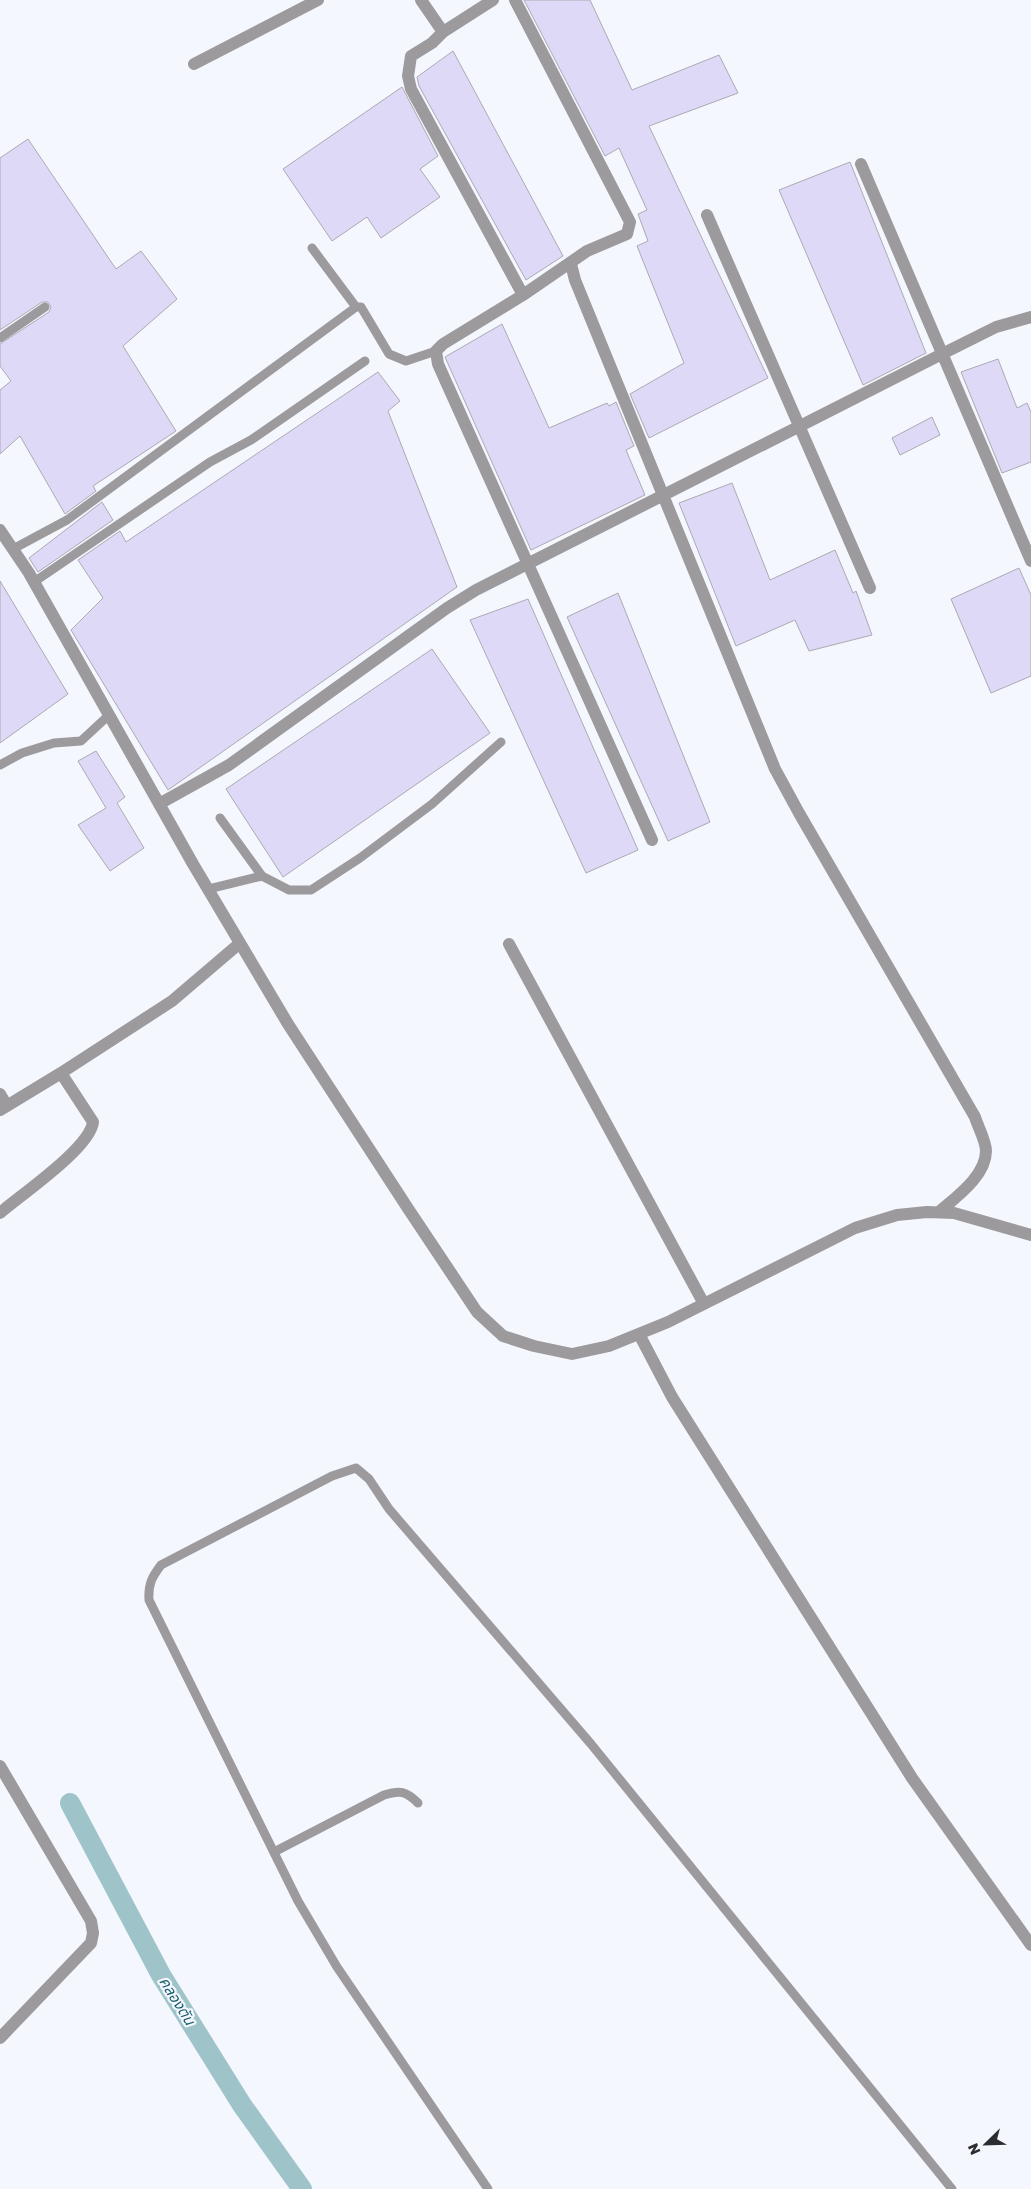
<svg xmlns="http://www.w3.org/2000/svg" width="1031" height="2189" font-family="'Golos Text','Noto Sans Thai',sans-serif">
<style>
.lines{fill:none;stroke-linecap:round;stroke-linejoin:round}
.canal{stroke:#9ec4c9;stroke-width:20}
.building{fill:#ded9f7;stroke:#abaab2}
.service{stroke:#9c9a9d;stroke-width:9}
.minor{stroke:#9c9a9d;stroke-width:12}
.labels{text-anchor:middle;stroke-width:4.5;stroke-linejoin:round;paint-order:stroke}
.water-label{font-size:15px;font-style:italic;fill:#145f69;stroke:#f5f7fe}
</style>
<rect width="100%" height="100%" fill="#f5f7fe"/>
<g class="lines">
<path class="canal" d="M70,1803L161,1975L242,2105L302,2189"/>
</g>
<path class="building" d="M524,0H590L632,90L719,55L738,93L649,126L768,378L649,438L630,394L684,363L637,246L648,241L638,214L647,210L619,148L605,156Z
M453,51L563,256L526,280L419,86L417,77Z
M402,87L438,156L420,169L440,197L381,238L367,217L332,241L283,169Z
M28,139L116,269L141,251L177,299L123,346L176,431L93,486L96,491L65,514L20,436L0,454V390L11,381L0,366V344L49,312L51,307L48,302H42L0,330V158Z
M850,162L926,353L863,385L779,190Z
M502,324L549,428L607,403L609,406L616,402L634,446L626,450L645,495L531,550L445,357Z
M998,359L1017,408L1027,403L1031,412V462L1002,473L961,372Z
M378,372L400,401L388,411L457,587L168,790L71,630L103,598L78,560L120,531L126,542Z
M932,417L940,435L900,455L892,438Z
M732,483L770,580L835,550L853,593L856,591L872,635L809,651L795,620L736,646L679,503Z
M102,502L113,520L38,572L29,558Z
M1019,568L1031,595V676L991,693L951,599Z
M0,581L68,694L0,743Z
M618,593L710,822L668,841L567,617Z
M528,599L638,850L586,873L470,620Z
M432,649L490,733L283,877L226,789Z
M96,751L125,797L117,803L144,848L110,871L78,825L106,808L78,761Z"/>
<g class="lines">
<path class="service" d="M312,248L356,307
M0,338L45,307
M13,549L67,520L356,307H361L389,354L406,361L436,351
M34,582L210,462L251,440L365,361
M0,765L22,753L54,743L81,741L109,715
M220,818L262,876
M208,889L262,876L289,890H311L360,858L432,804L501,742
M274,1852L384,1795C400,1790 406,1791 418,1803
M488,2189L337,1967L298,1901L149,1600C148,1584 152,1577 161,1565L332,1476L356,1468L369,1479L389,1509L591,1744L952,2189"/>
<path class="minor" d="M421,0L443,32
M493,0L443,32L432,43L411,56L408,76L411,89L523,295
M515,0L630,222L627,234L587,251L523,295L443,344L436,351L438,364L652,840
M194,64L318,0
M861,164L1031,561
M707,215L870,588
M571,264L575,280L775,769L799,813L975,1117C978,1127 986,1141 986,1151C986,1176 956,1197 939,1212
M0,530L29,573L193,864L288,1024L407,1207L477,1312L503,1336L534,1346L572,1354L609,1346L668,1322L855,1228L897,1215L927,1212L954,1213L1031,1235
M159,804L229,765L447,608L476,590L942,354L996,327L1031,317
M509,944L704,1304
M0,1094L7,1106
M0,1110L61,1073L172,1001L240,943
M0,1213C22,1194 90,1148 93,1122L61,1073
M639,1334L672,1397L912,1778L1031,1945
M0,1766L91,1921L93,1933L91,1943L0,2038"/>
</g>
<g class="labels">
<g class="water-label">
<text transform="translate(177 2001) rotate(58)" y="5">คลองตัน</text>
</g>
</g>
<g transform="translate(986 2144) rotate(247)" stroke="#f5f7fe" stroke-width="4" paint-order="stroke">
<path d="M0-4L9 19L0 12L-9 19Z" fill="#2b2c2f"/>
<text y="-8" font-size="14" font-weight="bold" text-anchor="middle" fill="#2b2c2f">N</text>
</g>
</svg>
